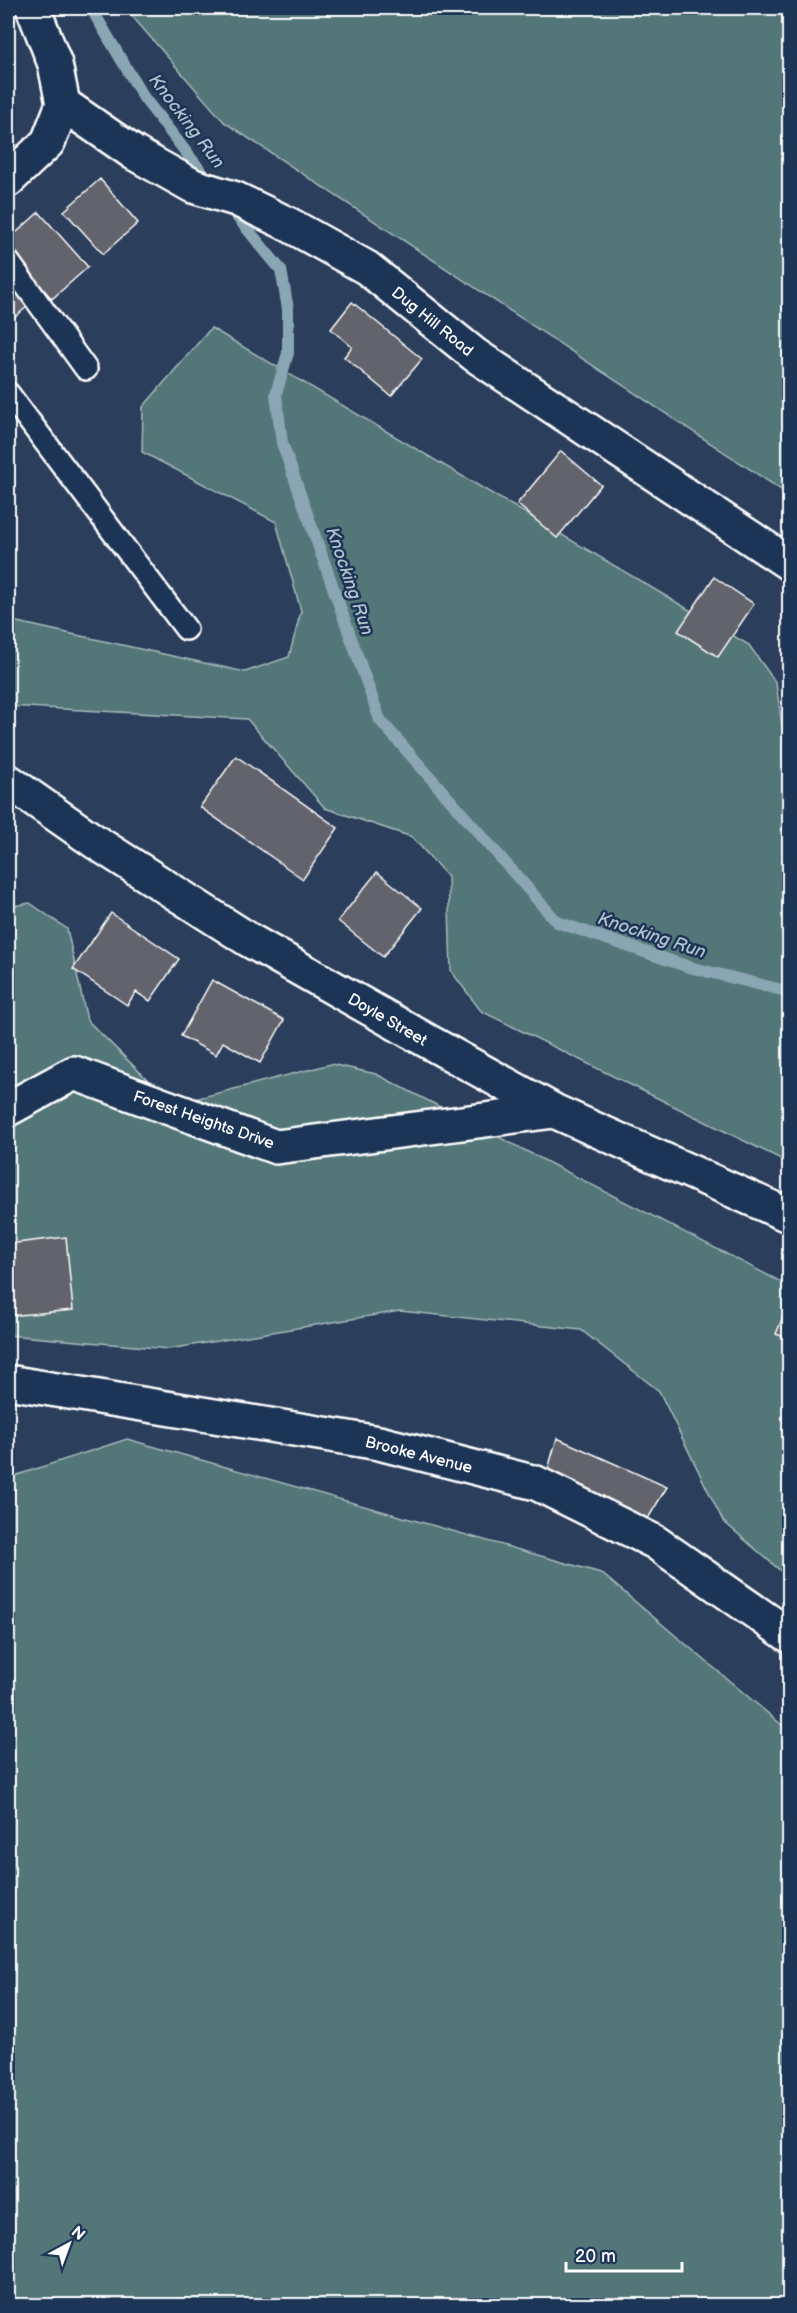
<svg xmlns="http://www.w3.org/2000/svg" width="797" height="2313" font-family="'Balsamiq Sans',sans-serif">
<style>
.green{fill:#527678;stroke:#a8babc;stroke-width:1.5}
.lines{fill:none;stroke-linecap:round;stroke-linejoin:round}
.stream{stroke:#8ba6b3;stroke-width:12}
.building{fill:#62636c;stroke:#fff;stroke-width:1.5}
.lane-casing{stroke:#fff;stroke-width:26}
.street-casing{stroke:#fff;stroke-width:38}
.lane{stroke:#1d3557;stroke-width:21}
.street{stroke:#1d3557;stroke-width:33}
.labels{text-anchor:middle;stroke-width:5;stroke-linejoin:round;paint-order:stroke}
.street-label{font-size:16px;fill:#fff;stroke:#1d3557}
.water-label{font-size:18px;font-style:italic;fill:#b2c3cd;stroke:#1d3557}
</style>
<rect width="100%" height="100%" fill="#2b3e5b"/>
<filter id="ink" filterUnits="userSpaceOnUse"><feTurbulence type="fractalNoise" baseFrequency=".0167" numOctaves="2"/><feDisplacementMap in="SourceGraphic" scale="12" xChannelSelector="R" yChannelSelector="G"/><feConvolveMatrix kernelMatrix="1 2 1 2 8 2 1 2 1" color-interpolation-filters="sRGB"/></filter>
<g filter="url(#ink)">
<path class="green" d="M125,8H789V495L224,122Z
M211,328L749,645L776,683L789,775V1163L481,1011L451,971L448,877L412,837L325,808L247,719L8,706V620L245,672L289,657L301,611L276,522L142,452L143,407Z
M30,903L67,929L87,1020L148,1080L191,1100L331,1064L376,1074L789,1286V1578L723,1521L659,1391L581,1330L400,1311L169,1349L8,1335V907Z
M127,1439L601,1573L789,1731V2305H8V1478Z"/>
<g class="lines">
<path class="stream" d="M91,8L144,98L210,183
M230,208L281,270L288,309V353L276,394L282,443L380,720L557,922L689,967L790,992"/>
</g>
<path class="building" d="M100,179L138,223L103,254L64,211Z
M39,212L88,267L52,299L8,248V240Z
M8,282L28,306L8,323Z
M352,302L422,359L391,396L344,357L352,347L331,329Z
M561,451L601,485L557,538L517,504Z
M714,577L754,604L718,657L678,631Z
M236,756L338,828L303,879L200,807Z
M377,872L422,908L383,957L338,921Z
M111,913L179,959L150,1001L136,992L127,1005L73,969Z
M212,980L284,1020L260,1063L223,1042L216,1055L181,1036Z
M66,1237L73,1310L8,1316V1244Z
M790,1299V1339L776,1334Z
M557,1438L667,1487L644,1525L546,1476Z"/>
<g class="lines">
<defs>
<path id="lane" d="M8,261L86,369
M8,393L186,629"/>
<path id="street" d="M33,8L55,64L63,104
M63,104L134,153L193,186L236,199L288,224L367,268L475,355L790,564
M8,180L48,142L63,104
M8,781L94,841L249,940L431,1043L554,1111L790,1216
M8,1109L74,1073L276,1147L554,1111
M8,1382L379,1443L536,1483L655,1542L790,1636"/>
</defs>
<use href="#lane" class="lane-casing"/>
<use href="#street" class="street-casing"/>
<use href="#lane" class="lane"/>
<use href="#street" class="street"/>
</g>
</g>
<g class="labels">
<g class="street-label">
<text transform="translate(433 321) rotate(39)" y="6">Dug Hill Road</text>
<text transform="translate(388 1019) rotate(30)" y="6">Doyle Street</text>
<text transform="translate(204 1119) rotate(19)" y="6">Forest Heights Drive</text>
<text transform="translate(419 1454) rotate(14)" y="6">Brooke Avenue</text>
</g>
<g class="water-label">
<text transform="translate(187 121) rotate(53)" y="6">Knocking Run</text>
<text transform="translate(350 581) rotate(71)" y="6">Knocking Run</text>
<text transform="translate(652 935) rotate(18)" y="6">Knocking Run</text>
</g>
</g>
<rect width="797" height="2313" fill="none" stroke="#1d3557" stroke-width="30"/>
<rect x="15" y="15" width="767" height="2283" fill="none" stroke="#fff" stroke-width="2" filter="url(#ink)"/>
<g transform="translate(69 2244) rotate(41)" stroke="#1d3557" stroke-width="4.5" paint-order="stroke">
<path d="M0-4.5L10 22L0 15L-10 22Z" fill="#ffffff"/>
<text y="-9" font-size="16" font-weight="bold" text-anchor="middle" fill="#ffffff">N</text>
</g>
<path d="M566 2262v9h116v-9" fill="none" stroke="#ffffff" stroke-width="3"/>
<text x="575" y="2262" font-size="18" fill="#ffffff" stroke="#1d3557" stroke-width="4.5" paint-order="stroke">20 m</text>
</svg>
